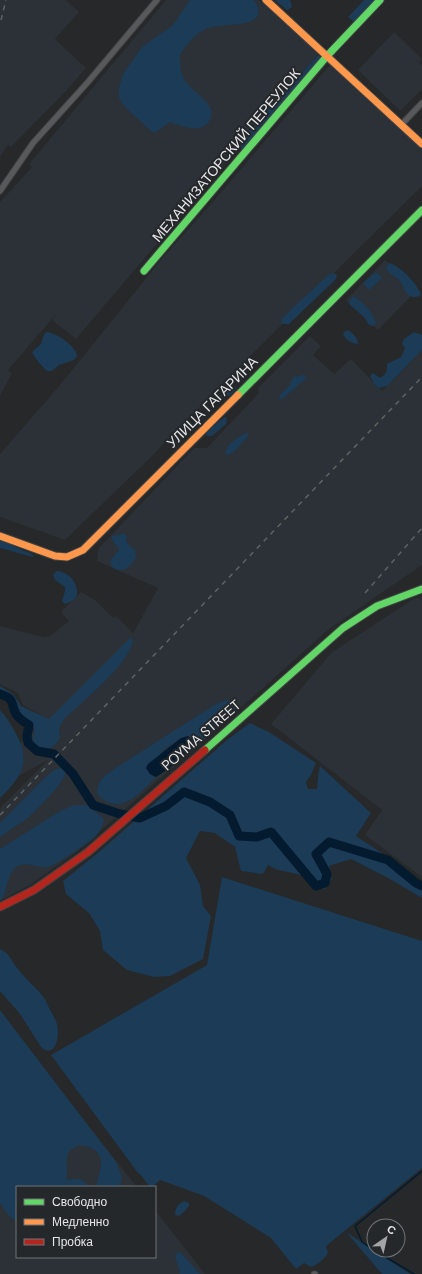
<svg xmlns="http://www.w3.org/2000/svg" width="422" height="1274" font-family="'DM Sans',sans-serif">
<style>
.built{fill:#2b3137}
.green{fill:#1b3b56}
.water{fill:#031a2f}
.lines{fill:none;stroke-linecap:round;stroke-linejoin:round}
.stream{stroke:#031a2f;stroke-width:1.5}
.river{stroke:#031a2f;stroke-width:9}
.street-casing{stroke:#424445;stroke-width:7}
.fast-casing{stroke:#424445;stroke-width:9}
.slow-casing{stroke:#424445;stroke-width:9}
.jam-casing{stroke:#424445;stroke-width:9}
.street{stroke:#57595a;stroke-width:5}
.fast{stroke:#63d668;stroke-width:7}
.slow{stroke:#ff974d;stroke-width:7}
.jam{stroke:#b3261e;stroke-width:7}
.rail{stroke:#616262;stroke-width:1.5;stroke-dasharray:5 5;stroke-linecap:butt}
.labels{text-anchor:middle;stroke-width:4;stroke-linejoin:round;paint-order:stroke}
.street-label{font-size:14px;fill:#e4e6e8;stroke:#25282a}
</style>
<rect width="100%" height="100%" fill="#262829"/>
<path class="built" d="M0,0H66L79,12L55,39L86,68L66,91L11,147L8,145L0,157Z
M166,0H259L319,53L76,339L52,320L58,312L8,370L12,373L0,396V202L32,167L29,164Z
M394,32L422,59L419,63L422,65V89L400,111L358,70Z
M330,65L422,149V186L239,367L149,459L65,540L0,517V454L60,385L164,256L211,204Z
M385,260L410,284L415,292L378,330L346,300Z
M310,336L321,346L313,355L334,374L351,359L382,391L422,350V565L329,629L254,696L75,853L31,884L0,901V808L48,760L0,786V764L27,736L48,719L23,705L18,693L0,684V626L43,637L50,636L69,621L61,612L81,592L95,600L113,618L116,616L133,633L158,588L97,561L98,549L194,448H207L259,393L258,388Z
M418,598L422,600V877L365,835L382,810L271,724L331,653L413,599Z
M0,1014L137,1187H17V1257H155V1210L205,1274H0Z"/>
<path class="green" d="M190,0H253L257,4L259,14C250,29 222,22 206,29C195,34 186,45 180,55C180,62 180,71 183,77C190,93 223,105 208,123C200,133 180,126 170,122L155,133L151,131L124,106L119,98V88L123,74L142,47L173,25Z
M275,0H290L292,6L291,8L287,10Z
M364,0H375L354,22L348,17Z
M318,55L322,58L247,145L241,149L239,147V145L244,137Z
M389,263C401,266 417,284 421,294L420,296C405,301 405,287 399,280C394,275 388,275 386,267Z
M376,272L382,278L369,290L363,283Z
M332,273L336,274L337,277L335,280L289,324H282L281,322L283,317L327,276Z
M353,296C362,300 373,313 376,323L373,326L369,325L364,317L349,304V302Z
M347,330C352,332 357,337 358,342L357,344C351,343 344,339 343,333Z
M46,332C56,332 77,347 77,356L74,360L59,365L52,371H47C42,367 34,357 32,352L41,344L43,337Z
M414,332L422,335V350L387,386L379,388L375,385L370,376L373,373L380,378C387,374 387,371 387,364L401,357L405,348L402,344L404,339Z
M302,375H304L306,376V379C297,385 290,394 280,400L279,398C281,392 286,390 289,386C291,382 292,379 294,376L298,377Z
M230,384L233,385L236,388L233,393L223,399L220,396Z
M225,417L227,418L226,424L212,436H207L206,434C208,431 223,418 225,417Z
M245,433H248V436L237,449L229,455L225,454C226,444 238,438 245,433Z
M123,533L127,536L126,541L129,545L135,550L136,558C133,562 131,565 127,568C121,572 109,570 111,560C112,557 117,553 119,550C118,544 111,543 112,536L119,535Z
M0,540C8,541 11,545 18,548C23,551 29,552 33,555V557L0,548Z
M56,571C73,570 89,599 65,604L62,601L65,591V587L55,580L53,575Z
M130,638L133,639C131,663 81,703 64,719L59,728L60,738C55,746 48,754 38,746C36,744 33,742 33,739C32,735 36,731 33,727C30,722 23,718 19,714C16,710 16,707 14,702C12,697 5,693 0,691V686L13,694L21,706L49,719Z
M226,700C231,700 234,702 237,705L236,710L205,739L194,742L191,738H181L162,751L152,776L156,777C139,794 119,818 97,794C98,778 105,776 117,767L216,704Z
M0,710C6,716 10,723 14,730C32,760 23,776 0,798Z
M250,723L269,732L316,763L311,775L306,782L308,789H317L318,776L320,766L371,813L356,836L395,862L422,883V898L390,879L351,859L329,866L332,879L325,889L313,888L307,876L278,870L268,865L263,874L241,871L235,847L215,833L200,831L186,858L200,885L203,906L211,916L203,959L170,976L154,977L127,970L103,950L100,931L89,913L66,894L63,881L99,852L227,740Z
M63,768L66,770C66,782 38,808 29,817C20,824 9,830 0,837V823L50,773L56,769Z
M74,805H87L103,818C105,825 99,832 95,837C89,843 55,865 48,867C37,869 26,859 15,868C6,877 8,892 0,901V849L60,811Z
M222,877L422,941V1168L326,1246L328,1253C323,1260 319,1264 311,1267L304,1263L296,1269L271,1238L204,1196L160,1180L152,1187H150L140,1174L138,1173L51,1055L207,965Z
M0,949C11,954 11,961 18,969C26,980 37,988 45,999C47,1003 49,1009 52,1013C53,1016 56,1020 57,1024C60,1035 56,1060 41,1047L20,1014L0,991Z
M0,1010L116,1162L122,1176L120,1187H97C96,1177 104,1168 100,1157C95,1145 75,1140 68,1154C66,1159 67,1164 67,1169C68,1172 67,1175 66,1178L69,1180C77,1177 85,1180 89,1187H17V1222L9,1216L0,1203Z
M184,1201L189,1203V1206L185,1211L179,1216L175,1215C175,1208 178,1204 184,1201Z
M346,1232L410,1274H382Z
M176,1253H181L200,1274H179L180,1271L175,1258Z"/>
<path class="water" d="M188,736L194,742C187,756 169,769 156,777L150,774L146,768L148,764L181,738Z"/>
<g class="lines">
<path class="stream" d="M374,1250L362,1242L355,1226L422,1171
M374,1250L414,1274"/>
<path class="river" d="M0,694C16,699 10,703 16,714C19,719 24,722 29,725L27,736L28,743L37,751L54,754L73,774L93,805L120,814L140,818L166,806L184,792L210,802L230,815L239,836L257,837L271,832L316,886L325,883L327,874L316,854L329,842L388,860L416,883L422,886"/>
<defs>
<path id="street" d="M401,125L422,103
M0,191L33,143L88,82L157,0
M314,1274H315"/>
<path id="fast" d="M144,271L327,56L380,0
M238,395L422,210
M205,750L343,628L377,606L422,589"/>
<path id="slow" d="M266,0L422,144
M0,536L55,556L67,557L83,550L238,395"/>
<path id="jam" d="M0,907L34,890L88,852L205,750"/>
</defs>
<use href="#street" class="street-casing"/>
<use href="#fast" class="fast-casing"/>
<use href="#slow" class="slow-casing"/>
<use href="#jam" class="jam-casing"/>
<use href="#street" class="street"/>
<use href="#fast" class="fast"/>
<use href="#slow" class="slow"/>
<use href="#jam" class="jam"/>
<path class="rail" d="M1,20L6,0
M365,593L422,528
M0,815L422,377"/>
</g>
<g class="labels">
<g class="street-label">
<text transform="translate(226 155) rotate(-50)" y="5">МЕХАНИЗАТОРСКИЙ ПЕРЕУЛОК</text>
<text transform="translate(212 402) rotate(-45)" y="5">УЛИЦА ГАГАРИНА</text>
<text transform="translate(201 735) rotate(-41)" y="5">POYMA STREET</text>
</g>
</g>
<rect x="16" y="1186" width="140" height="72" fill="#25282a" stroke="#717476"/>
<rect x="24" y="1199" width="20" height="6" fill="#63d668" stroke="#717476"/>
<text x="52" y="1206" font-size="12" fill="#e4e6e8">Свободно</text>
<rect x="24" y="1219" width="20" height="6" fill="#ff974d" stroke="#717476"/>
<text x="52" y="1226" font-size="12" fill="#e4e6e8">Медленно</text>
<rect x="24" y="1239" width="20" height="6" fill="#b3261e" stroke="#717476"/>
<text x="52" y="1246" font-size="12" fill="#e4e6e8">Пробка</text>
<g transform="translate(386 1238) rotate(34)"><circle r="19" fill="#25282a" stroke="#717476"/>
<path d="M0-3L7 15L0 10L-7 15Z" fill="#a2a4a5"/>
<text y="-6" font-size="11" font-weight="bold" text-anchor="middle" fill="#e4e6e8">С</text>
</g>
</svg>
